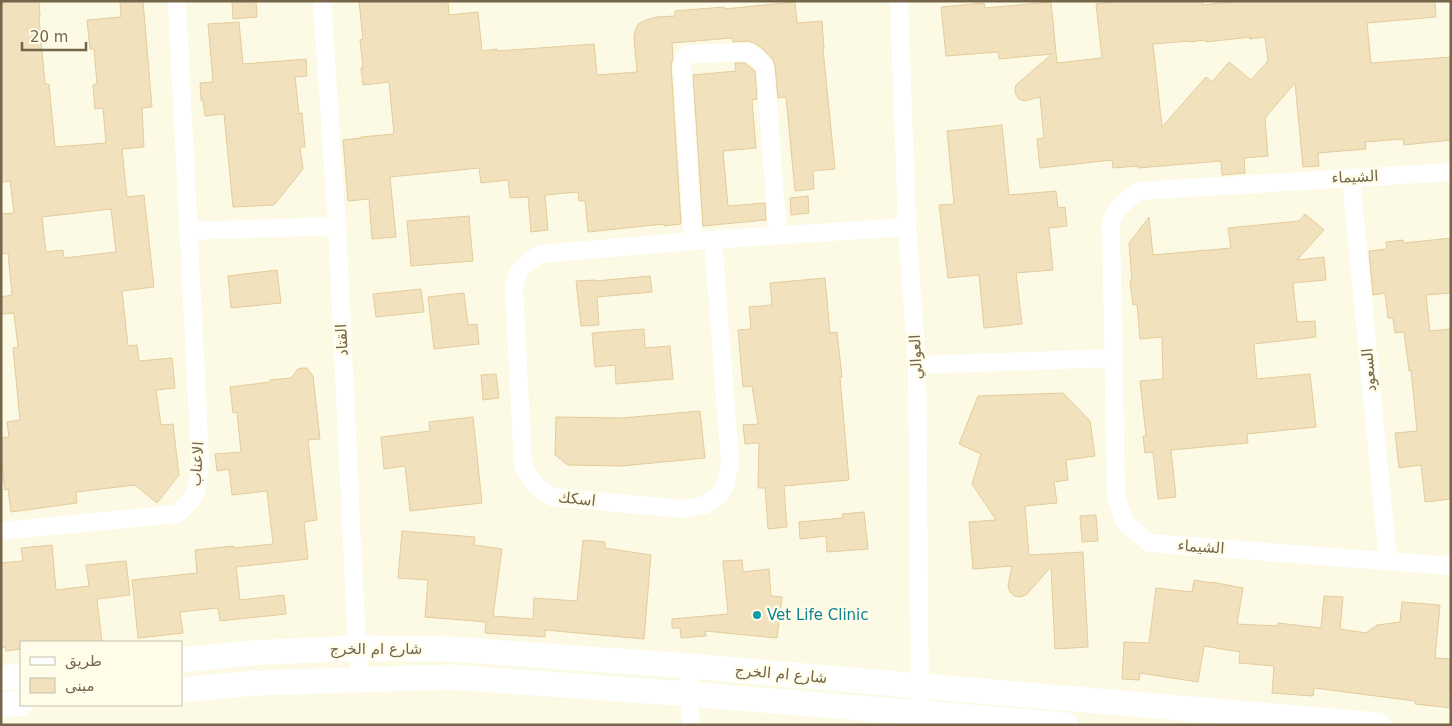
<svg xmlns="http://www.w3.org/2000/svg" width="1452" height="726" font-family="'DejaVu Sans',Cairo,sans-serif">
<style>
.building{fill:#f1e1bc;stroke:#e4cc9c;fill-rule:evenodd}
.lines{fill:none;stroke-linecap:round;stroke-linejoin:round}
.street{stroke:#fff;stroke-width:18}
.secondary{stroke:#fff;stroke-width:25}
.culture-dot{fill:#0f9aa8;stroke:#fffdea;stroke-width:2}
.labels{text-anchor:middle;stroke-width:5;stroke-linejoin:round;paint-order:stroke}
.street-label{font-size:15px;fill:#75654a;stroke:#fffdea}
.culture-label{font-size:15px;fill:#0d838f;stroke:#fffdea;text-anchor:start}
</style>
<rect width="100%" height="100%" fill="#fcfae4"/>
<path class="building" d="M1,1H39L40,17H39L45,84H49L55,147L106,143L103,108L95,109L93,85L97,84L94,49H90L87,20L121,17L120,1H143L152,107L142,108L144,147L122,149L127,197L144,195L154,287L122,291L128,346L137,345L139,361L172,358L175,388L156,390L161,425L173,424L179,475L157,503L135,485L76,492L77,503L11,512L8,489L5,490L1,459V438L9,437L7,422L20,420L13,348L18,347L14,313L1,314V297L12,295L8,253L1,254V214L14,213L10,181L1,182ZM111,209L116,252L64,258L63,250L46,252L42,217Z
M232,1H256L257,17L233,19Z
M359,1H448L449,15L478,12L482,51L497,49V51L594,44L597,75L637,72L634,38L635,31L638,24L646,20L657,17L675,16V11L724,7V9L795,2L797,23L822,21L824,49H823L835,169L813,171L814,189L795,191L786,97L778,98L775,66L773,60L763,49L754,43L748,41L733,42L732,38L672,43L673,58L671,65L681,224L664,226V224L588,232L585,201H579L578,192L545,195L548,230L531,232L528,197L510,198L508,180L481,183L479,168L390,177L396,237L372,239L369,199L348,201L343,140L361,138V137L394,134L389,82L363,85L361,68H363L360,40L363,39Z
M1120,1H1202L1203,5L1240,1H1435L1436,17L1367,23L1371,63L1451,57V140L1404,145L1403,139L1365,142L1366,149L1318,153L1319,166L1303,167L1295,83L1265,118L1268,156L1244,158L1245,173L1222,175L1221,161L1138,168V166L1113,168L1112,160L1040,168L1037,139L1044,138L1040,97L1024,101L1019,99L1016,95L1015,90L1016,85L1052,54L999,59L998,52L946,56L941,7L984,3L985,8L1051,2L1057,63L1102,58L1096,4ZM1251,37L1249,39L1265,37L1268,61L1251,80L1229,62L1212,82L1206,77L1162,127L1153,44L1189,41V42L1206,40V42Z
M239,22L243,64L306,59L307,76L295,77L299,114L302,113L305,147H300L303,169L274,205L233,207L224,114L205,116L203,100H201L200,83L213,82L208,24Z
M735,63H745L755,71L757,99L752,100L756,148L723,151L728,206L765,203L766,220L703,226L693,75L736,71Z
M1002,125L1009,195L1056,191L1058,208L1065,207L1067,226L1049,228L1053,270L1016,273L1022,324L984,328L979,275L948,278L939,205L954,204L947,131Z
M808,196L809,213L791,215L790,198Z
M1305,214L1324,230L1297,260L1324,257L1326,280L1293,283L1297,322L1315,321L1316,337L1254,344L1257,379L1310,374L1316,427L1247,434L1248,443L1171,450L1176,497L1158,499L1153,452L1145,453L1143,436H1146L1140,381L1163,379L1162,337L1140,339L1137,304L1133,305L1130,281H1132L1129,243L1149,217L1153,255L1231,248L1228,228L1299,221Z
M469,216L473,261L411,266L407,221Z
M1451,238V293L1426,295L1430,331L1451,329V499L1425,502L1421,465L1399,468L1395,433L1417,431L1411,370L1409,371L1404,332L1395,333L1393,318H1388L1385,293L1373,295L1369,251L1387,249L1386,242L1403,240L1404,243Z
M277,270L281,303L231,308L228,276Z
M650,276L652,292L597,297L599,325L581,326L576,281L595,280V281Z
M825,278L830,333L837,332L842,377H840L849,480L784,486L787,527L768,529L765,488H758L759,443L745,444L743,425L758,424L752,386L743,387L738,330L751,329L749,307L772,305L770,283Z
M421,289L424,312L376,317L373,294Z
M464,293L468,325L477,324L479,344L434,349L428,297Z
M644,329L645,348L670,346L673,379L616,384L615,365L595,367L592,333Z
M302,368H307L313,376L320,439L308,440L317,520L304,522L308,559L236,567L240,600L284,595L286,614L220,621L218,608L180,612L183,633L138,638L132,580L197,573L195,550L233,546L234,548L273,544L267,491L232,495L229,469L217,471L215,454L241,452L237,412L233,413L230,387L270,382V380L291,378L298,369Z
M496,374L499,398L483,400L481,375Z
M1063,393L1090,421L1095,456L1066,460L1068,480L1054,482L1057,503L1025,506L1029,555L1083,552L1088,647L1055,649L1051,567L1026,595L1020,597L1014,596L1010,592L1008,586L1012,566L973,569L969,522L996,520L972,484L981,454L959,444L978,396Z
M700,411L705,458L621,466L568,465L555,455L556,417L622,418Z
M473,417L482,503L410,511L405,466L384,469L381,437L430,431L429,422Z
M864,512L868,549L827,552L826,536L800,539L799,522L843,518L842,514Z
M1096,515L1098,541L1082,542L1080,516Z
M402,531L475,537L474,545L502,549L493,616L533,619L534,598L577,601L583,540L605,542V548L651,555L644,639L545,630V637L485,633L486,622L425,617L428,580L398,578Z
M52,545L56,590L89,586L86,565L126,561L130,595L97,599L102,642H21V649L6,651L5,647L1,648V563L23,561L21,548Z
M742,560L743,572L769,569L771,596L782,597L777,638L705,631L706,636L681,638L680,628H672V619L728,614L723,561Z
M1194,580L1212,583V582L1243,588L1237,624L1278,626V623L1321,628L1324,596L1343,597L1340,629L1366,633L1377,625L1400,622L1402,602L1440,605L1435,658L1451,659L1449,690H1451V708L1415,704V701L1314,688L1313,696L1272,693L1274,666L1239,663L1240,652L1204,646L1198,682L1140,673L1139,680L1122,679L1124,642L1149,643L1156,588L1192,592Z"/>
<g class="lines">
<path class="street" d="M322,1L337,226L357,648L361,679
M899,1L907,227L917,365L920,698
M1451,172L1139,191C1127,200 1115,208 1111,223L1116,497L1125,522L1149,543L1451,566
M1351,178L1388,561
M189,231L337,226
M713,240L730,462L726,483L719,495L705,505L683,509L553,497C535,487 533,483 523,465L514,287L519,271L527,263L540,254L693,241L907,227
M693,241L682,64L684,58L690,54L748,52L757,58L765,67L778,235
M917,365L1113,358
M1,531L177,514L193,498L198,484L200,459L177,1
M689,666V694L691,725"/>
<path class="secondary" d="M181,660L251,653L357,648L449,649L689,666L1379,725
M1,678L21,676
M181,690L256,683L451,677L689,694L1066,725
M1,705L21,703"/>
</g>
<circle class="culture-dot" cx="757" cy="615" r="5"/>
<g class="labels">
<g class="street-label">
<text transform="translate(1355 177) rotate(-3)" y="5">الشيماء</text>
<text transform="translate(342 340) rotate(-93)" y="5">القتاد</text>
<text transform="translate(916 357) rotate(-93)" y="5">العوالي</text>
<text transform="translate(1369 370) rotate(-95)" y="5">السعود</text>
<text transform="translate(197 464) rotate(-86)" y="5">الاعناب</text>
<text transform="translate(577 499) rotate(6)" y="5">اسكك</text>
<text transform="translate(1201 547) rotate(4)" y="5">الشيماء</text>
<text x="376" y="654">شارع ام الخرج</text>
<text transform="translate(781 674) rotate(5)" y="5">شارع ام الخرج</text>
</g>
<g class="culture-label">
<text x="767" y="620">Vet Life Clinic</text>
</g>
</g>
<rect width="1452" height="726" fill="none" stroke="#75654a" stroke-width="5"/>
<rect x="20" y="641" width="162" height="65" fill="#fffdea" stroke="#c8c0aa"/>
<rect x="30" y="657" width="25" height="8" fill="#ffffff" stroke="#c8c0aa"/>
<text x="65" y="666" font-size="15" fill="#75654a">طريق</text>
<rect x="30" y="678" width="25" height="15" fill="#f1e1bc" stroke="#c8c0aa"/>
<text x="65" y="691" font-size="15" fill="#75654a">مبنى</text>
<path d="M22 42v8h64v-8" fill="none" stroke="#75654a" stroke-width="2.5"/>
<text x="30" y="42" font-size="15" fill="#75654a" stroke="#fffdea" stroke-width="4" paint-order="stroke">20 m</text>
</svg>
